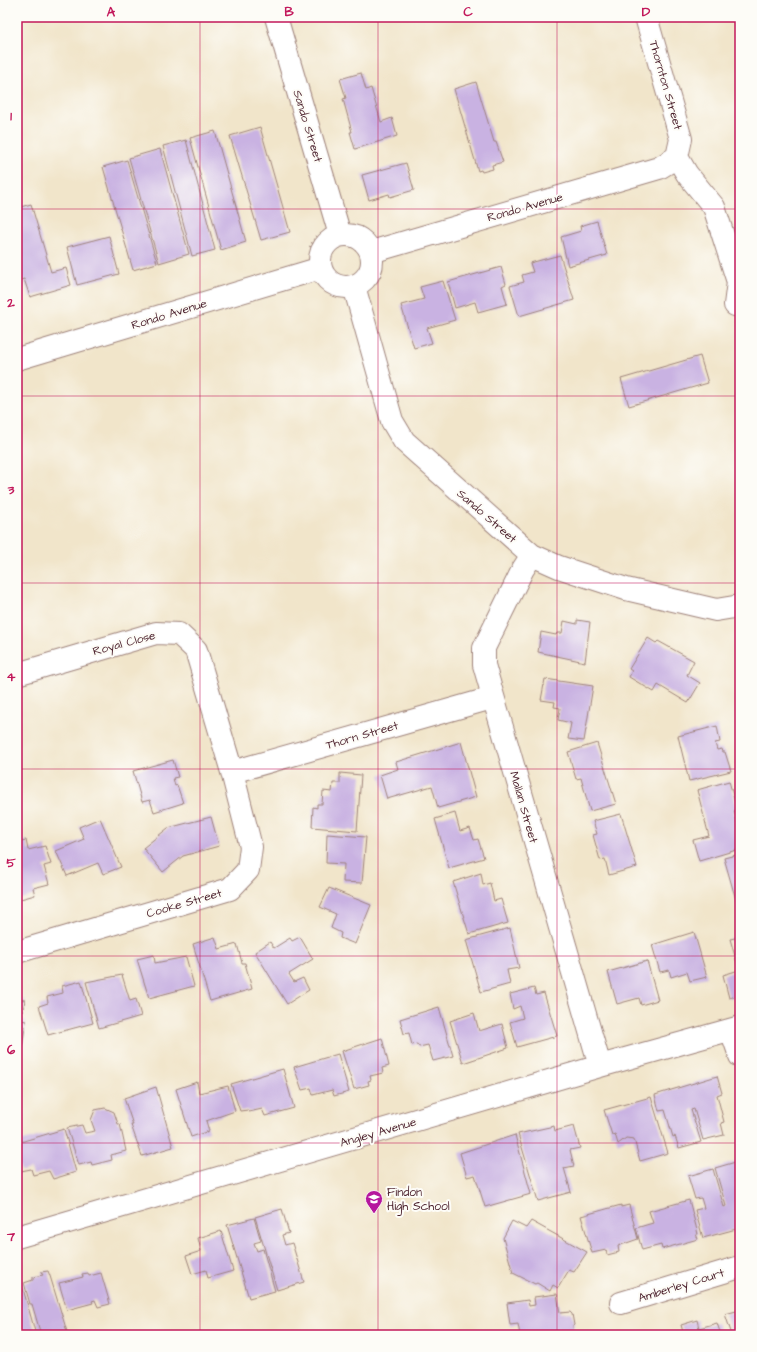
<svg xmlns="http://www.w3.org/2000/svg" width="757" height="1352" font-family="'Architects Daughter',sans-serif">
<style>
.building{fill:#c9b2e2}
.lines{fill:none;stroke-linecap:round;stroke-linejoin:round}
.minor-casing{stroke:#9e827a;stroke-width:24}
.path{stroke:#9e827a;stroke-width:2.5;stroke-dasharray:1 3;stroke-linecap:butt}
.minor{stroke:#fff;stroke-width:22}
.grid{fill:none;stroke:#c2185b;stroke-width:1;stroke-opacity:0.55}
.labels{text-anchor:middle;stroke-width:4;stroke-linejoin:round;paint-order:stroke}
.street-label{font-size:12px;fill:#4a1f2b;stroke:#fdfcf7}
.poi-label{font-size:12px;fill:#4a1f2b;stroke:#fdfcf7;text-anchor:start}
.neatline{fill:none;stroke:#c2185b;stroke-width:1.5}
.grid-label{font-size:13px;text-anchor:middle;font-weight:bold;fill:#c2185b}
</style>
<rect width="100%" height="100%" fill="#fdfcf7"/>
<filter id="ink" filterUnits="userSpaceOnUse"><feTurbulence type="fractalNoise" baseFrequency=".025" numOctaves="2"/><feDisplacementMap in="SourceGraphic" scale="8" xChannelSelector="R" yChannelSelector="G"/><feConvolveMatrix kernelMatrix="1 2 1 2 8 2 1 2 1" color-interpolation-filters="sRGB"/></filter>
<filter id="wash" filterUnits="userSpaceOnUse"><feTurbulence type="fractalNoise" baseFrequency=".012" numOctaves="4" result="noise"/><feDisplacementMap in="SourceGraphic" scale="16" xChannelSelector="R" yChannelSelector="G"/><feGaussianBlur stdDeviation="0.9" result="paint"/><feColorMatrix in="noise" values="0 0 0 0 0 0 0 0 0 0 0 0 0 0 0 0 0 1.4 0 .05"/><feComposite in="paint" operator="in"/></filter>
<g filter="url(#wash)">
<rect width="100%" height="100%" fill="#f1e5ca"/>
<g id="blocks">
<path class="building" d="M361,73L366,90L371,88L381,122L392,118L397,136L355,149L350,132H352L343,99L346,98L340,79Z
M476,82L494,142H496L503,162L492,165L493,169L482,172L481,170L478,171L454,89Z
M260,127L290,232L261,240L230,136Z
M215,131L246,242L221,250L190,138Z
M186,140L215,250L192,256L163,146Z
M160,149L189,254L159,263L129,158Z
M127,160L157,263L133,270L103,167Z
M406,163L414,190L390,197L389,194L369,200L362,175Z
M31,204L51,272L66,268L71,285L30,297L24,279L17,281V208Z
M597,221L607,255L568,266L561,237L581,231L580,226Z
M109,236L119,274L77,285L67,247Z
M560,255L574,300L519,316L510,286L524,282L522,275L533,272L530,263Z
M501,267L506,284L502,286L507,304L478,312L475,302L455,308L448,282Z
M443,281L455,320L427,328L432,343L414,348L401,305L424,299L420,287Z
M700,356L708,383L629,406L621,379Z
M577,620L590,622L585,662L538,652L541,632L556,635L557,633H562L564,621L577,624Z
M648,638L656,643L658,641L694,661L687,675L700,683L688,703L658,685L654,692L629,677L632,671L629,669Z
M545,679L593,686L584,741L568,739L571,723L558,720L560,708L554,707L555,702L541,700Z
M717,726L720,742L715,743L717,750L722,749L723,752H725L731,771L689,781L678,736Z
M461,742L476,797L438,808L432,786L387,799L380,775L398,769L396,762Z
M597,743L616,804L590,811L581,778L576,779L568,752Z
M173,760L178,777L173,778L175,786L177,785L183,803L154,812L150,800L142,802L133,771Z
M340,773L361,775L357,831L312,827L313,807L317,808V804H322L323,791L332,792L333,783H340Z
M729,781L737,810L734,811L740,832V849L699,861L693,840L709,836L697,790Z
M455,813L460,831L470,828L474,840L478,839L484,858L449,868L435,819Z
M621,814L637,867L609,875L605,859L600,860L593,835L597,834L593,821Z
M211,817L219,846L183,856L163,872L143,848L168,828Z
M100,818L121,867L103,874L98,863L67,876L56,851L84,839L79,827Z
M327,834L366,837L362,883L343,882L344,864L326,863Z
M26,840L28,850L45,846L51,864L44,866L49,884L33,888L35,895L17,900V842Z
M740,854V914L724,858Z
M481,873L483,885L490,883L494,901L501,899L508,923L469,934L453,882Z
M329,888L371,905L355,944L340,938L341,933L331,928L336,914L320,907Z
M510,928L519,968L507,970L510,984L481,992L466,940Z
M694,932L707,977L690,981L687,972L671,977L669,970L660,972L652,945Z
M215,937L219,949L237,944L242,963H245L252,989L210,1001L193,944Z
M300,937L313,959L289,974L294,982L303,978L309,990L287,1004L255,952L270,942L274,948L290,938L292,941Z
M740,937V995L729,998L723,975L739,970L730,939Z
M154,955L155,963L186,957L194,986L149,998L137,959Z
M647,961L658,1000L641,1005L639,998L617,1004L608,972Z
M122,975L130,1001L136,999L141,1016L99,1028L86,982Z
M81,981L93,1023L48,1035L39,1006L48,1003L47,997L63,993L62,986Z
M534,988L536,995L544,993L557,1036L517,1047L510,1022L523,1018L520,1006L513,1009L510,994Z
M17,999L25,1000L21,1020L26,1021L22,1048L17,1047Z
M439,1007L453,1056L433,1061L428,1045L419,1047L417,1044L412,1045L409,1033L404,1034L400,1019Z
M474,1013L479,1031L502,1024L508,1048L463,1063L450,1021Z
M382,1038L389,1066L382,1068L383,1073L370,1076L371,1080L368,1081L369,1085L354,1089L342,1051Z
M338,1054L349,1092L334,1096L332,1090L313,1095L311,1088L302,1090L294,1067Z
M283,1069L294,1108L265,1116L262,1109L249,1112L248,1110L240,1111L231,1084Z
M717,1076L722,1093L717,1095L724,1122L721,1123L724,1135L703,1140L694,1109L691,1110L701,1142L679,1148L675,1136L673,1137L665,1110L659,1111L655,1095Z
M197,1082L199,1093L228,1086L235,1111L206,1121L209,1131L191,1137L176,1089Z
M156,1087L173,1147L142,1156L131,1125H133L124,1098Z
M651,1097L668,1153L640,1161L634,1139L626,1138L618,1144L615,1134L612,1135L604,1110Z
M105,1108L114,1112L118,1124H120L126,1151L111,1155L112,1160L92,1165L91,1162L79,1165L67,1128L82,1125L85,1133L95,1131L91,1120L95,1110Z
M554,1126L555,1131L574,1126L580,1148L570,1150L574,1166L564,1168L571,1192L538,1201L518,1134Z
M64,1129L76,1172L53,1179L49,1171L33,1175L31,1169L21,1171L17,1157V1143Z
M515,1135L531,1194L485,1207L475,1175L467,1177L460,1153Z
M739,1161L740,1228L703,1238L695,1210L704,1208L701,1198L695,1199L688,1176L713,1169L724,1207L726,1206L715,1168Z
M689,1200L698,1234H696L698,1239L662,1249L661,1245L642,1250L636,1228L653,1223L649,1211Z
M621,1205V1207L629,1205L638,1239L618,1246L619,1252L607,1255L606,1250L592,1253L581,1216Z
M282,1209L289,1233L282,1235L285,1245L292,1243L304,1282L277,1290L255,1217Z
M254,1218L261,1241L254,1243L257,1251L263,1249L275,1291L249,1298L227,1225Z
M512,1221L526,1228L531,1221L587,1252L574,1272L569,1270L558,1288L553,1285L550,1291L537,1283L535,1284L513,1273L503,1238Z
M221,1231L233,1271L208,1278L206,1270L192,1274L186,1256L201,1251L198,1238Z
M48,1271L50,1276L68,1335H41L32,1304H30L24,1283L33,1280V1277L43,1275L41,1272Z
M88,1273L89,1276L101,1273L110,1304L98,1307L95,1300L92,1301L93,1303L67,1310L59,1283L83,1277L82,1274Z
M20,1278L36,1335H17V1279Z
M557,1294L560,1313L570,1312L572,1314L574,1325L573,1326L574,1334L520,1335L518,1324L510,1325L507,1303L528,1300L529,1306L535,1305L534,1297Z
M740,1310V1335H732L725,1314Z
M697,1320L699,1328L717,1323L721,1335H675L683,1332L681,1325Z"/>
</g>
</g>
<g filter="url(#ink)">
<use href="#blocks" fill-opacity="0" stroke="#9e827a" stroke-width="1"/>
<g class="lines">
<defs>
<path id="minor" d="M276,17L340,235
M646,17L681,139L677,157L687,174L714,207L738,282L735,305
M320 261a26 26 0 1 1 52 0a26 26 0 1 1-52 0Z
M371,252L659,168L677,157
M354,286L392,421L404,441L532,555L559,567L626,589L716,610L740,606
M17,359L321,268
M532,555L523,569L484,648V665L600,1066
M17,674L156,633L179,634L196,650L232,772L251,847L248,870L230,889L17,952
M232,772L492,698
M731,1030L740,1056
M17,1237L600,1066L740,1027
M621,1303L740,1267"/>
</defs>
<use href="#minor" class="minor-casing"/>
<path class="path" d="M310,247L317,234"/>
<use href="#minor" class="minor"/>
</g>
</g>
<path class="grid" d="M200,17V1335M378,17V1335M557,17V1335M17,209H740M17,396H740M17,583H740M17,769H740M17,956H740M17,1143H740"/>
<defs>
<symbol id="school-pin" viewBox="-11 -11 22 30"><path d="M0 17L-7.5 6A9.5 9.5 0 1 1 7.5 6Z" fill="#b5179e" stroke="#fdfcf7"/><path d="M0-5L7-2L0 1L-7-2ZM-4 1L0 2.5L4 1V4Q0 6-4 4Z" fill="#fff"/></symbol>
</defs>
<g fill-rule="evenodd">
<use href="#school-pin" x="364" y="1189" width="20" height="27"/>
</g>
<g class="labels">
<g class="street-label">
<text transform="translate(666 85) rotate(74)" y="4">Thornton Street</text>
<text transform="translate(308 126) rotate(73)" y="4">Sando Street</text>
<text transform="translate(525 207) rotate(-16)" y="4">Rondo Avenue</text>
<text transform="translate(169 314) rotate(-17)" y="4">Rondo Avenue</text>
<text transform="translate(487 516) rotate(41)" y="4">Sando Street</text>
<text transform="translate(124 643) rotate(-15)" y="4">Royal Close</text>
<text transform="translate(362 735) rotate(-16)" y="4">Thorn Street</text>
<text transform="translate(524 807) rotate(74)" y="4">Mallan Street</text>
<text transform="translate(184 903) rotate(-16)" y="4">Cooke Street</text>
<text transform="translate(378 1132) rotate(-16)" y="4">Angley Avenue</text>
<text transform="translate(681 1285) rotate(-17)" y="4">Amberley Court</text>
</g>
<g class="poi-label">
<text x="387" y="1196">Findon<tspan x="387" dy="14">High School</tspan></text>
</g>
</g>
<rect width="757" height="1352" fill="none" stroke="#fdfcf7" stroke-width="44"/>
<rect x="22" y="22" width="713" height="1308" class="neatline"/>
<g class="grid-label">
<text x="111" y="16">A</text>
<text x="289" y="16">B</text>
<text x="468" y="16">C</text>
<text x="646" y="16">D</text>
<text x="11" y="120">1</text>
<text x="11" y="307">2</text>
<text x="11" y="494">3</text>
<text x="11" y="681">4</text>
<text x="11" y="867">5</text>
<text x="11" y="1054">6</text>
<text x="11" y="1241">7</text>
</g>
</svg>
